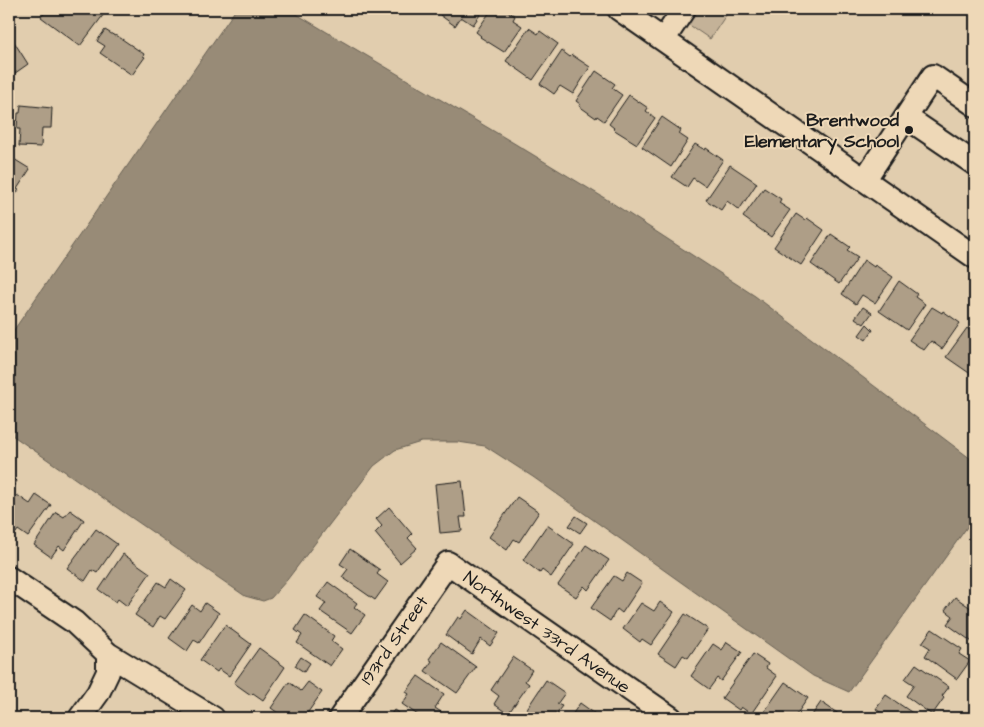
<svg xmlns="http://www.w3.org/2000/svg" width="984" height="727" font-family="'Architects Daughter',sans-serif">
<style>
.green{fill:#c4b298;stroke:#70675a}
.water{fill:#988b77;stroke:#665f53}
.building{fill:#ae9e87;stroke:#1c1c1c}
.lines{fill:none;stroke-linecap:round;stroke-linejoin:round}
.minor-casing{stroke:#1c1c1c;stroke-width:26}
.minor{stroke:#eed8b7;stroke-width:22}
.poi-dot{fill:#1c1c1c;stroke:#eed8b7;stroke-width:2}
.labels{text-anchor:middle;stroke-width:4;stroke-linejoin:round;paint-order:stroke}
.poi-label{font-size:18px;font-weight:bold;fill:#1c1c1c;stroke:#eed8b7;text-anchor:end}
.street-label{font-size:18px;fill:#1c1c1c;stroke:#eed8b7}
</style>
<rect width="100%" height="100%" fill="#e1cdae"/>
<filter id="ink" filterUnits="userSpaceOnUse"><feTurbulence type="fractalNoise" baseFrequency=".02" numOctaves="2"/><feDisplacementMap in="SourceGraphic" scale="10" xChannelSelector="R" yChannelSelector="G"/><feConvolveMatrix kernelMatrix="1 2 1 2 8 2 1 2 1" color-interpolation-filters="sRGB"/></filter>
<g filter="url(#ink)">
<path class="green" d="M666,9H730L710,39Z"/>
<path class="water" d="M236,9H288L512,142L606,199L755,296L975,462V516L849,692L813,676L533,477L485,446L458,442H421L395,450L374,466L287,580L271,598L263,601L245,596L9,433V337Z"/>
<path class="building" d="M48,9H97L104,14L80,46L41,17Z
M444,9H484L473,25L461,17L455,26L440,15Z
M492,9H505L515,16L513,20L522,26L504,52L480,37L481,36L476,32Z
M529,28L538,34L540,31L558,44L533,80L506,61Z
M105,30L115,36L116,35L144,54L143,56L145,57L132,75L100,53L105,46L97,41Z
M9,34L28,64L11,76L9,74Z
M562,51L570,57L572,55L590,67L573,94L560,86L554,94L540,84Z
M596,71L615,84L612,88L622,95L604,121L597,116L596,118L579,106L580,104L576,101Z
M629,95L648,108L646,111L655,118L637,144L613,129L614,128L609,124Z
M21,105L52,108L51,128H42L41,147L19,146L20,129H17L18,113H20Z
M662,117L681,130L679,134L688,140L671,167L642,147Z
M695,144L705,150L706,148L723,160L705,186L693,178L687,187L672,177Z
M9,156L30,169L17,189L19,190L9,203Z
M730,165L757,183L739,210L727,201L721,210L706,200Z
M764,188L781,199L779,203L790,210L771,237L743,217Z
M796,214L805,220L807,218L824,230L801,265L774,247Z
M831,234L850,247L847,250L858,257L839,284L811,264Z
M864,260L874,267L875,265L893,277L875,303L862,295L856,304L842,294Z
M899,281L917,294L915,297L925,304L907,330L879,311Z
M863,307L872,313L864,324L855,318Z
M932,307L942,313L943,311L960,323L942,349L931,341L924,350L909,340Z
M867,324L873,330L866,340L859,335Z
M967,328L975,334V377L946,357Z
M9,476L17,481L9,493Z
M462,481L466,517H460L462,531L440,533L435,484Z
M17,495L30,504L36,495L51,505L28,537L18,530L16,533L9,528V507Z
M517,497L539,512L519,542L514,539L507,550L489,537Z
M389,507L412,534L408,538L417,548L400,563L375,533L382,526L376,519Z
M70,510L84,520L64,550L59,546L51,557L34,545L56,512L64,517Z
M576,516L587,523L580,533L569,526Z
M547,525L574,544L551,577L542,570L540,573L523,560Z
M96,529L117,544L97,573L92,570L85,581L67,568Z
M586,545L609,560L588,590L584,586L576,597L558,585Z
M350,549L380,570L377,574L388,582L375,600L342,577L348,569L340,564Z
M123,554L150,573L127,606L118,599L116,602L99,590Z
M627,573L642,583L622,613L617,609L610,621L591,608L614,576L622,581Z
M171,579L186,590L165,619L160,616L153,627L135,615L158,582L166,587Z
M328,582L357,603L354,607L365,615L352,633L320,611L326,603L317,597Z
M955,597L975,611V644L947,624L953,616L945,610Z
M660,602L674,612L651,645L642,639L640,642L623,629L641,603L654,611Z
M205,603L219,613L199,643L194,640L187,651L169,638L192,605L200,611Z
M467,610L499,633L490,646L481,639L472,654L446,635L458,617L461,619Z
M685,614L708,629L688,658L683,655L676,666L658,654Z
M305,615L334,636L331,641L342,649L330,666L297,643L302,635L295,630Z
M225,625L251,644L229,676L219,669L217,672L200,660Z
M932,629L962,649L959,654L970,661L957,679L925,656L930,648L922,643Z
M441,642L476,667L457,693L425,671L432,661L429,659Z
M727,642L742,652L721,681L717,678L709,689L691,676L713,644L722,650Z
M259,648L285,667L263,700L253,693L251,695L234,683Z
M753,654L768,664L766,668L777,676L751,714L741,707L739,710L722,698Z
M301,657L310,663L304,672L295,666Z
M513,657L532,670L525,681L529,684L508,714L494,704L499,696L491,690Z
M916,664L949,687L942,696L944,698L932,715L906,696L914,685L905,679Z
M418,676L444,694L435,708L444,714L441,718H422L402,704L409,694L406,692Z
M546,680L565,693L557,704L562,706L553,718H532L524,713Z
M289,682L301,691L308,682L322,692L304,718H285L271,708Z
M785,682L808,698L794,718H760Z
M886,695L917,716L915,718H882L884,715L876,709Z
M821,702L843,717V718H810Z
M580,703L598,716L596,718H570Z
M394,710L406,718H388Z"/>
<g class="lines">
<defs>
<path id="minor" d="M619,9L975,257
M664,39L684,9
M906,117L975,164
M865,179L933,76L975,105
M9,578L74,622L108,654L213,718
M80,718L98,693L108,672V654
M340,718L448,563L671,718"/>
</defs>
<use href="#minor" class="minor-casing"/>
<use href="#minor" class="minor"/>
</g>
</g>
<circle class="poi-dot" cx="909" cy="130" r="5"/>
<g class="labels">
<g class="poi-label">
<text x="899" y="126">Brentwood<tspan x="899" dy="21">Elementary School</tspan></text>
</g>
<g class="street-label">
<text transform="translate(547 632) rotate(35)" y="6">Northwest 33rd Avenue</text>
<text transform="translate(394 640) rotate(-55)" y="6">193rd Street</text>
</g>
</g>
<rect width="984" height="727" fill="none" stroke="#eed8b7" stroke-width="30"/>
<rect x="15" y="15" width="954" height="697" fill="none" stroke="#1c1c1c" stroke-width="2" filter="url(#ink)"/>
</svg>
